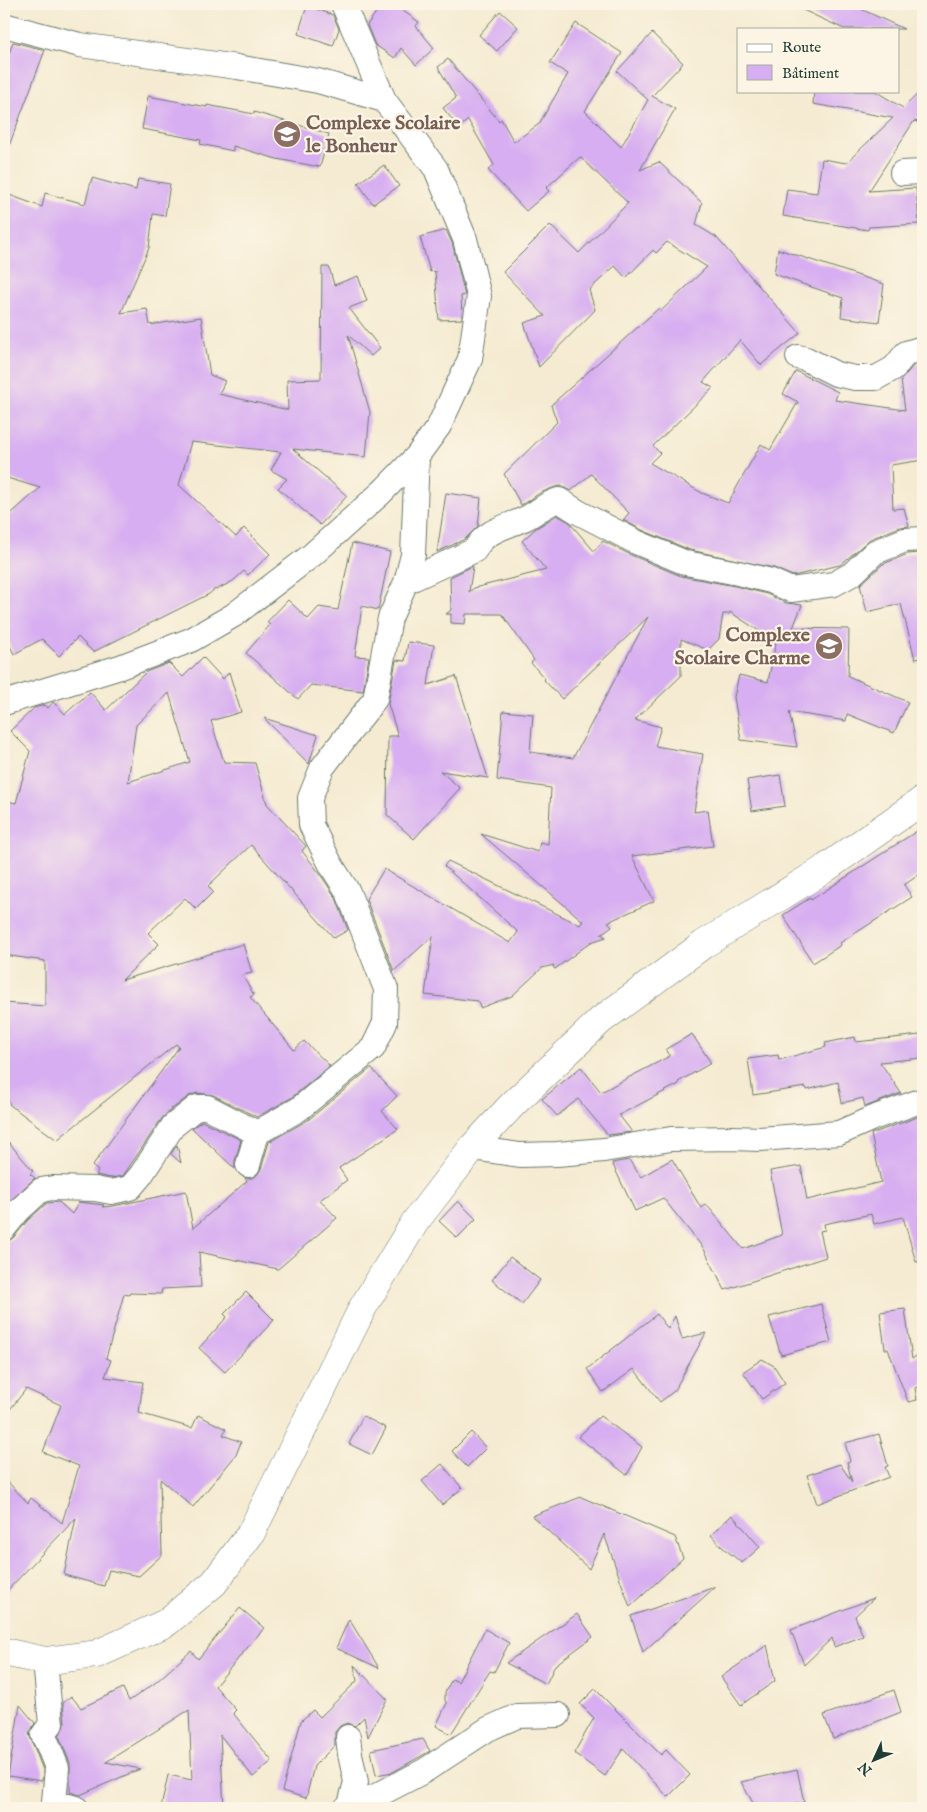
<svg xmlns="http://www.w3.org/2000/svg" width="927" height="1812" font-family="'IM FELL English',serif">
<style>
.building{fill:#d7aef1;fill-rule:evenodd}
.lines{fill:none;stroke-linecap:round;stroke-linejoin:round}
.minor-casing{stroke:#6a7a6b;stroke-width:26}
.tertiary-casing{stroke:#6a7a6b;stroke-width:29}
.minor{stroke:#fff;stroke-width:24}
.tertiary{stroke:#fff;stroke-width:28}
.labels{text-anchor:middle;stroke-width:4.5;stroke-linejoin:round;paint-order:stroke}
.education-label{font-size:20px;font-weight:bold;fill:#785e54;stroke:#fcf5e5;text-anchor:start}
</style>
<rect width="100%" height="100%" fill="#fcf5e5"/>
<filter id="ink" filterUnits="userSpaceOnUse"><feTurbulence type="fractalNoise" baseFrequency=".02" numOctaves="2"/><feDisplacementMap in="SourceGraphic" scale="10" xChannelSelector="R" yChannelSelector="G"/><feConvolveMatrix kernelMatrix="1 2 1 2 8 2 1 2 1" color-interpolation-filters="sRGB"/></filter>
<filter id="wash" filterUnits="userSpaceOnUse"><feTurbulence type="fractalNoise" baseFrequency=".0096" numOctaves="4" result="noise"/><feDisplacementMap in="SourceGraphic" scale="20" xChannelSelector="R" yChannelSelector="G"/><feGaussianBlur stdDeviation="1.12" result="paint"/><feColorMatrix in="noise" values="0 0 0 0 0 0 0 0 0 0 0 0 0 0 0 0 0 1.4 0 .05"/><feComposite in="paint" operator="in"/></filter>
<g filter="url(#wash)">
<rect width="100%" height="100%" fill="#f5ebd2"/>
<g id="blocks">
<path class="building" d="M382,4H393L419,22L416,26L434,48L416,65L401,48L395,58L375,45L367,25Z
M790,4H850L904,29H844Z
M307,6L333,15L339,29L333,46L298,34Z
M500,11L518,27L497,51L479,35Z
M576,23L622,53L585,111L621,147L648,100L617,71L652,33L683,63L652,96L675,109L640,170L659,162L702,203L696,225L716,237L800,333L761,365L740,340L703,382L713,388L653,446L660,453L650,463L702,493L728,503L761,444L770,450L798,402L783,394L796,371L838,392L835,400L905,410L901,380L914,365L923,362V460L891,465L893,509L904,508L909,526L900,527L870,539L840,565L793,576L774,568L690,550L642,530L623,520L629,513L591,474L571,491L561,486L555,487L540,493L521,505L504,474L557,422L551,405L659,308L661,311L707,267L667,242L656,253L653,250L626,278L615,266L589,290L595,310L539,367L524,323L545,316L503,272L550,225L579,253L628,203L580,157L546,188L549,191L526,211L488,170L494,165L468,120L459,128L443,108L456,98L438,67L448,59L499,121L501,119L514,142L539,124L568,74L550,63Z
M13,42L45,50L6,154L4,153V68Z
M923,89V107L917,117L923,121V123L914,121L869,191L916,188L919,224L869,227L868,230L783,216L787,189L817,193L822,159L846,163L893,118L813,104L814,91H875L903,108Z
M148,96L207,107V105L254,114V112L329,134L320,167L277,159L233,146V151L200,144L201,140L142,129Z
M384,165L399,186L373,204L358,183Z
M92,178L136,190L138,179L170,184L165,216L153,214L149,248L121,313L147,309L150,325L201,317L210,375L225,381L219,394L288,410L287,380L321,379L322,267H329L334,285L358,276L367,301L349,308L380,348L371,356L348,335L370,412L366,457L293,449L347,496L320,525L278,488L287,479L271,470L281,452L191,442L179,485L236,537L244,528L270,554L248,575L244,571L233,581L216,590L215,589L209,594L93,652L78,637L59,656L42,639L14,654L4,634V520L40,488L4,477V193L42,207L45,193L85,204Z
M446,230L452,243L465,295L461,296L462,319L439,320L435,271L430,272L420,237Z
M778,249L884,284L879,322L841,317L843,298L774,274Z
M446,493L481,498L478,526L465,539L437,552Z
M557,515L569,522L594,551L603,541L631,555L681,576L735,586L767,594L786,603L802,605L793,628L849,629L848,676L908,702L894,733L847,714L846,721L789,712L797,747L741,740L734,697L739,675L768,682L776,642L730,612L729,614H723L719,639L708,650L681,639V676L635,720L661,727L655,746L703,754L694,812L708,810L713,846L632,856L654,901L608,922L612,926L601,934L606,937L591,942L555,969L553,967L554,965L542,968L512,996L480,1008L478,1001L425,995L433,936L394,971L366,899L384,869L510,943L518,932L444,866L448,861L580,925L583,921L481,834L538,852L540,842L548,844L551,788L497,780L503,711L533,714L530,752L573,758L648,617L562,699L544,680L545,679L531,663L534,660L502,614H466L465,624L451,623V614H446L451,610L450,577L473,566L469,592L474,588L546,570L522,541L535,529Z
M352,543L390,552L378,610L362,606L355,656L369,657L363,691L311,685L298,699L246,653L270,625L267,622L288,600L308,619L319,607L338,610Z
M919,553L923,564V658L915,659L901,604L867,612L860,585L883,564L908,554Z
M408,642L434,645L428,685L456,676L488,778L440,771L460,788L414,839L387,815L388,736H398L388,704L396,660L405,661Z
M203,657L223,679L229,672L241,712L211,721L224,762L255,763L267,804L306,846L302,851L318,871L336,898L348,930L334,938L251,845L208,886L213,892L196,909L185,898L148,933L159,944L122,980L243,944L252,973L242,975L254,995L250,997L294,1050L304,1041L330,1066L291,1098L257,1117L213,1095L197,1093L189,1096L172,1109L171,1108V1110L162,1118L123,1176L111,1178L96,1175L98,1171L92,1166L179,1047L176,1044L57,1140L10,1105L4,1089V1003L45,1006V961L4,955V800L16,803L30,751L10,731L34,708L45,705L48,708L53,702L65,714L90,692L106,710L146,672L169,663L183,677ZM169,693L190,762L128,782L136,725Z
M264,718L318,735L309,764Z
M780,775L785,806L752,811L747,780Z
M923,827V872L904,885L912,897L840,943L841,945L813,963L783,915L810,898L811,900Z
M692,1034L711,1063L678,1082L679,1084L619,1115L632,1132L608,1135L578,1099L557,1116L542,1099L581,1067L601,1092L670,1056L666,1049Z
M920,1035L923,1058L880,1062L901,1093L865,1107L863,1098L842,1103L838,1082L807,1090L806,1087L753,1095L748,1059L778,1055L779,1060L826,1047L825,1043L855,1037L856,1042Z
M371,1068L397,1096L382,1111L398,1129L339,1168L347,1180L320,1200L337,1218L278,1269L199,1252L201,1287L162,1289L161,1294L130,1293L129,1295L124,1294L106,1358L111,1360L105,1377L143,1382L139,1413L192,1428L198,1415L226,1429L223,1435L241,1442L236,1455L193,1507L160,1479L162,1555L139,1576L109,1570L104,1586L64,1575L76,1518L4,1594V1478L28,1503L31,1498L62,1523L79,1466L43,1452L61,1405L26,1389L4,1417V1241H9L14,1237L28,1220L47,1203L59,1202L72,1214L79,1202L104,1205L102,1207L113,1206L186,1191L193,1228L247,1181L245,1178H252L258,1174L261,1169L269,1142L308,1120Z
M923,1115V1261L916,1262L903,1217L874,1224L871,1214L824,1224L825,1230L820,1231L826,1257L725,1290L704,1249L663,1198L635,1211L612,1163L629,1160L641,1177L672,1159L701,1208L706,1204L743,1249L782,1235L770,1171L801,1166L807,1200L881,1182L871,1134Z
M202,1121L241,1140L235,1161V1169L192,1128Z
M4,1137L33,1171L30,1174L35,1178L4,1207Z
M177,1145L181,1163L171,1154Z
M458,1201L476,1219L457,1238L439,1221Z
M510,1257L540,1280L522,1304L492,1280Z
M246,1292L274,1320L225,1372L199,1348L227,1317L224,1314Z
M821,1304L831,1342L781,1355L769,1317Z
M905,1309L912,1359L923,1351V1385L915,1388L917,1400L908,1402L888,1349H885L880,1312Z
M657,1314L668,1329L675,1316L682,1339L706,1333L674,1391L660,1402L634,1369L603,1392L587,1369Z
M762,1359L774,1366L785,1383L762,1399L743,1372Z
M363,1416L386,1428L372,1455L349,1444Z
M600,1416L642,1447L627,1475L578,1437Z
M471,1432L486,1448L467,1467L452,1451Z
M879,1434L888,1466L885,1467L889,1477L817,1504L807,1475L840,1464L852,1482L847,1462L850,1461L845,1443Z
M442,1464L462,1488L442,1505L422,1481Z
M581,1497L675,1537L683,1558L630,1607L604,1534L589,1569L532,1516Z
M732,1515L760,1547L742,1563L722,1547L711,1535Z
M715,1587L643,1652L631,1616Z
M874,1598L855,1616L863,1636L834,1647L832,1638L804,1665L791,1630Z
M240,1608L264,1628L215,1686L236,1710L233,1713L272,1761L253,1777L220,1735L224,1808H161L168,1775L192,1780L189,1710L106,1762L140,1769L80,1795L70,1792V1763L59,1736L65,1723L63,1703L71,1696L81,1708L123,1688L129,1701L155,1683L191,1651L198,1659Z
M577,1614L593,1637L555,1665L546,1684L506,1663Z
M349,1619L379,1668L336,1648Z
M485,1629L509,1643L494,1672L490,1671L451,1734L436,1726L447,1703L445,1701V1692L452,1679L458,1682Z
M767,1645L775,1681L741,1705L721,1677Z
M354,1665L387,1699L368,1737L364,1717L355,1726L347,1723L340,1726L335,1732V1745L314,1766L306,1798L282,1791L301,1721L313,1710L320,1717L357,1681Z
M595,1689L661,1755L666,1750L690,1775L668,1797L623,1749L605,1776L574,1753L594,1718L580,1704Z
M894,1690L901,1712L833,1739L824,1715Z
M20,1705L35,1723L29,1734L43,1770L42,1781L8,1776Z
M423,1739L430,1751L393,1772L376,1775L371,1750Z
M797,1769L804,1802L779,1808H756L741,1782Z"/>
</g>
</g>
<g filter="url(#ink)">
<use href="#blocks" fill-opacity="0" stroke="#6a7a6b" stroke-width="1"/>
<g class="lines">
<defs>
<path id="minor" d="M343,4L384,100
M4,25L80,45L237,67L318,81L384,100L436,169L465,239L479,296L470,359L439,426L417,456L382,492L312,555L234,615L191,640L120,667L4,703
M902,173L923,172
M798,357L806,359L836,374L855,378H876L894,368L906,353L923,348
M406,582L475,550C485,529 509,527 528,517C539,511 547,503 559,500L578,512L636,542L686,563L738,573L771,581L791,590L834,584L852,574L875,552L905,540L923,539
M472,1148L520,1155L557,1154L604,1150L671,1139L733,1138L760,1139L839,1133L873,1118L923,1100
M248,1165L257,1133L299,1109L373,1048L385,1023L386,989L348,892L331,865L311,825L310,798L322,768L375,699L390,618L406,582L413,555L417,456
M4,1228L18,1211L41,1190L53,1188L95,1189L111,1192L130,1188L141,1175L173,1126L197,1107H207L257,1133
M45,1661L51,1724L43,1735L48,1745L57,1768L54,1802L76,1808
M348,1737L350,1754L356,1782L349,1808
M346,1808L376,1796L424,1771L488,1729L517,1716L558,1715"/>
<path id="tertiary" d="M4,1652L45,1661L97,1654L166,1623L214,1583L251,1533L363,1307L415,1222L472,1148L512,1105L601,1020L704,944L823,870L923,800"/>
</defs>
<use href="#minor" class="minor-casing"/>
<use href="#tertiary" class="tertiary-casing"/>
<use href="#minor" class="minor"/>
<use href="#tertiary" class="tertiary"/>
</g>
</g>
<defs>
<symbol id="school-disc" viewBox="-11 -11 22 22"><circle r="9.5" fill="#8d6e63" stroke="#fcf5e5"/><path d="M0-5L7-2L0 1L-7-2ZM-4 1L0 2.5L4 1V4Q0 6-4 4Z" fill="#fff"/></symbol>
</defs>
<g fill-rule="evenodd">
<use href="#school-disc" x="271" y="118" width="32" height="32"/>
<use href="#school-disc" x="813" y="630" width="32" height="32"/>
</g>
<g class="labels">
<g class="education-label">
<text x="306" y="129">Complexe Scolaire<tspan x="306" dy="23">le Bonheur</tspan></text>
<text x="810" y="641" text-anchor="end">Complexe<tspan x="810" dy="23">Scolaire Charme</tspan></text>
</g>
</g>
<rect width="927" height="1812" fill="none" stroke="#fcf5e5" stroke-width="20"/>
<rect x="737" y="28" width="162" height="65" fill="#fcf5e5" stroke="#a4ab9e"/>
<rect x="747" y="44" width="25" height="8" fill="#ffffff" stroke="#a4ab9e"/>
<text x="782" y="52" font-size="15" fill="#1f3d34">Route</text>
<rect x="747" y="65" width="25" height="15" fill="#d7aef1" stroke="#a4ab9e"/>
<text x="782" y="78" font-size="15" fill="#1f3d34">Bâtiment</text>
<g transform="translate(874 1760) rotate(226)" stroke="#fcf5e5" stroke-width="4" paint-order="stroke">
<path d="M0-4L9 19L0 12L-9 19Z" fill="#1f3d34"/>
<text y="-8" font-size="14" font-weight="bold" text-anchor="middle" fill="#1f3d34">N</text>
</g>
</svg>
